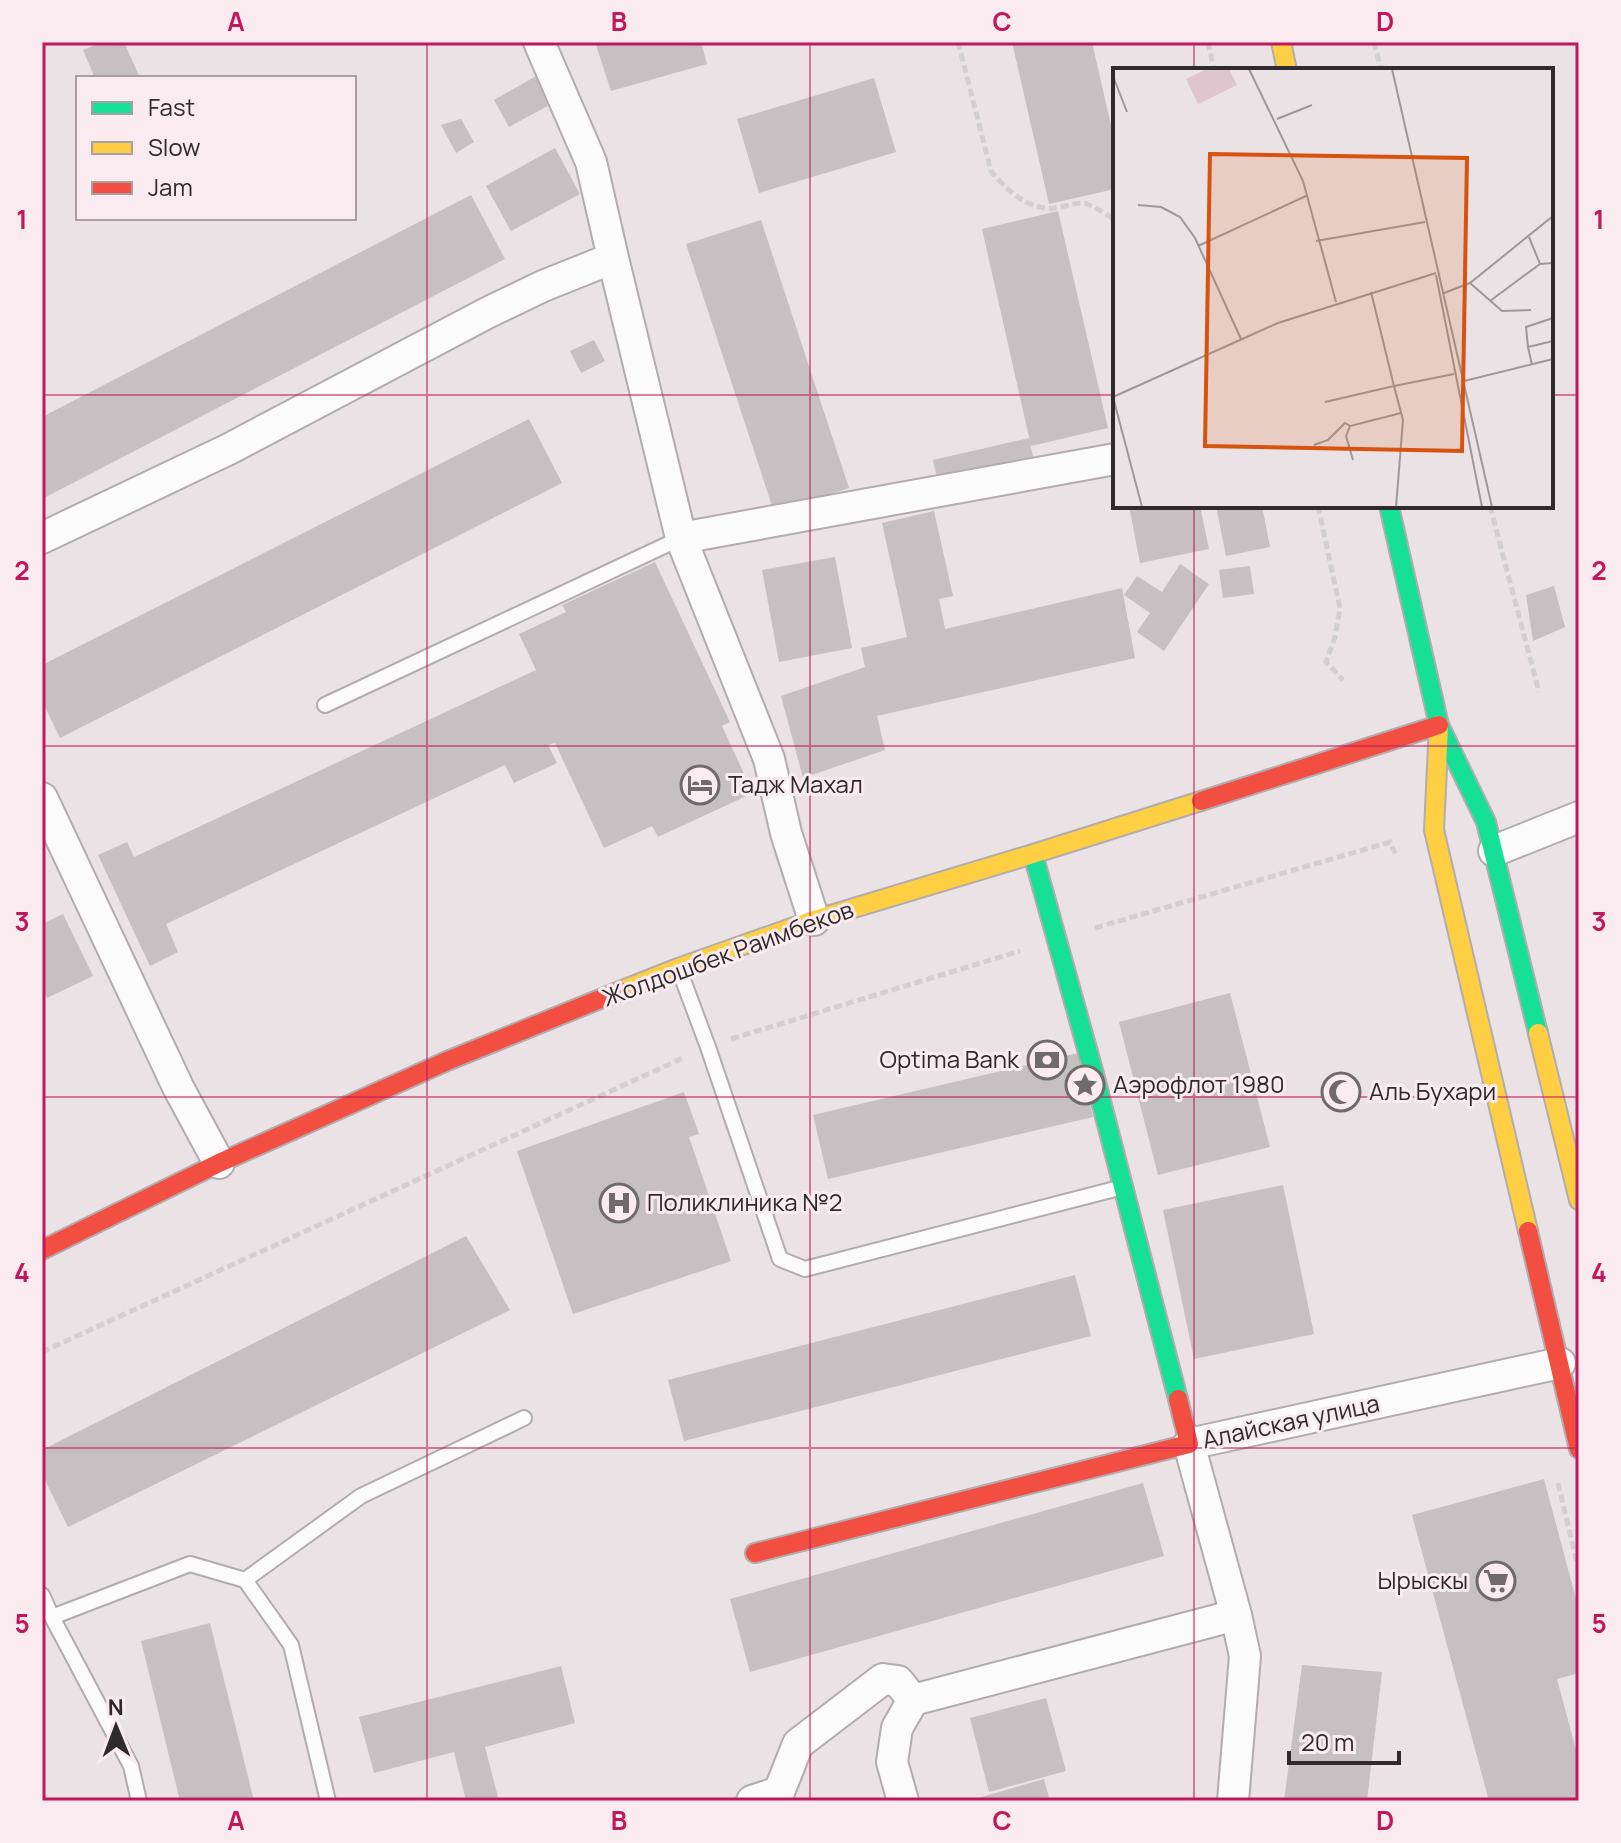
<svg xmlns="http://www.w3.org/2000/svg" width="1621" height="1843" font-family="Manrope,sans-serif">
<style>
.building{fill:#c7c0c2}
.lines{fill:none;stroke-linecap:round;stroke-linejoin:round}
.lane-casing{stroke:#b2acae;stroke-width:18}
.street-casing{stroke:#b2acae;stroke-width:34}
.fast-casing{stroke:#b2acae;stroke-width:22}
.slow-casing{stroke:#b2acae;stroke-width:22}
.jam-casing{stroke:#b2acae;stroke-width:22}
.path{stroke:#d2cfd0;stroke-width:5;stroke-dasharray:8 4;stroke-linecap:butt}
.lane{stroke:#fcfbfb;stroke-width:14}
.street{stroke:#fcfbfb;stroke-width:30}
.fast{stroke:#16e098;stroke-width:18}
.slow{stroke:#ffcf43;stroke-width:18}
.jam{stroke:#f24e42;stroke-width:18}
.grid{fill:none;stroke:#c2185b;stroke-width:2;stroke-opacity:0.55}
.labels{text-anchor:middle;stroke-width:6;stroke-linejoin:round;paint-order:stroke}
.poi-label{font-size:24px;fill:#2f2a2b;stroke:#faebf0;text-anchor:start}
.street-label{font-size:24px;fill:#2f2a2b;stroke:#faebf0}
.inset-road{fill:none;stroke:#9f989a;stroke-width:2}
.view{fill:#d6540f;fill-opacity:0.15;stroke:#d6540f;stroke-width:4}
.inset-edge{fill:none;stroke:#2f2a2b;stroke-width:4}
.neatline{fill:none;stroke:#c2185b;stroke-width:3}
.grid-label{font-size:26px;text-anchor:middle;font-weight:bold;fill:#c2185b}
</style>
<rect width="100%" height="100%" fill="#eae2e4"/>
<path class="building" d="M103,42H124L140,78H95L83,50Z
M595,42H701L707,64L611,91Z
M1012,42H1092L1115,143V189L1049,204Z
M538,75L553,103L509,127L494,100Z
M874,78L896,152L759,193L737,119Z
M461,119L474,142L456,153L441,125Z
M555,148L580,194L511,231L486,186Z
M471,195L505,259L42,499V417Z
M1058,211L1108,428L1031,446L982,229Z
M761,220L849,488L774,512L686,244Z
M594,340L605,361L581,373L570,351Z
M529,419L562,483L60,738L42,701V665Z
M1029,438L1035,465L939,487L933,460Z
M1129,506H1200L1209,549L1140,563Z
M1216,506H1262L1270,547L1226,556Z
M934,511L953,596L939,599L945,629L1122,588L1135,658L877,716L885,750L803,778L781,696L865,667L861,648L907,637L882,523Z
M835,557L852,648L779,662L762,570Z
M655,562L730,722L722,726L753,793L658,837L652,826L604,848L555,743L548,745L557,763L514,783L505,765L166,924L178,952L150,966L98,855L127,842L134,857L536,670L519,634L566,612L562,605Z
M1180,564L1209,584L1164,651L1137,632L1150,613L1124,595L1137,576L1162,592Z
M1250,566L1254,594L1223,598L1219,570Z
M1554,586L1565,627L1533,641L1526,595Z
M63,914L93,976L47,998L42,989V924Z
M1230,993L1270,1147L1158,1175L1119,1022Z
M1078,1053L1093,1117L828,1179L813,1115Z
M684,1092L699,1134L689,1137L731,1261L573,1314L517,1151Z
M1283,1185L1314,1334L1194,1359L1163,1210Z
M466,1236L510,1310L68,1527L42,1474V1450Z
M1075,1275L1091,1336L684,1441L668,1380Z
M1544,1479L1579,1610V1673L1557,1679L1579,1761V1801H1489L1412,1515Z
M1143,1483L1164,1556L750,1672L730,1599Z
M210,1623L254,1801H180L141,1641Z
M1302,1665L1382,1672L1367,1801H1284Z
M561,1666L575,1723L485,1747L499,1801H466L454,1752L374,1773L359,1717Z
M1046,1698L1066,1771L989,1792L970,1718Z
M1044,1779L1050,1801H971V1800Z"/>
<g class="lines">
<defs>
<path id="lane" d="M325,705L681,538
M680,972L708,1047L780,1259L805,1269L1119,1188
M245,1580L361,1496L524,1418
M42,1595L52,1617L190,1564L245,1580L291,1645L328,1801
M52,1617L131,1766L139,1801"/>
<path id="street" d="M539,42L591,162L613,258L681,538L769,759L786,833L814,920
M42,538L229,449L487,313L543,286L613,258
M681,538L1115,459
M42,798L178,1087L219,1163
M1494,851L1579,817
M752,1801L779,1792L798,1744L883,1679L898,1681L913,1700
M903,1801L892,1762L897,1728L913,1700L1236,1615
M1233,1801L1245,1656L1236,1615L1189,1444L1560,1363"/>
<path id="fast" d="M1389,506L1439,725L1486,822L1538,1033
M1033,854L1094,1074L1178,1399"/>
<path id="slow" d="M1281,42L1287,70
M1439,725L1434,830L1528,1231
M620,991L678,968L814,920L1033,854L1201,801
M1538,1033L1579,1200"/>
<path id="jam" d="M1201,801L1439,725
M1528,1231L1579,1449
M42,1250L219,1163L447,1061L620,991
M755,1553L1189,1444L1178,1399"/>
</defs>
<use href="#lane" class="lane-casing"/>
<use href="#street" class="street-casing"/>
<use href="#fast" class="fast-casing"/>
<use href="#slow" class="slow-casing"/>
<use href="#jam" class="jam-casing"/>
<path class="path" d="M958,42L991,171C1006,190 1029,211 1055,208C1065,207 1078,201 1087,204C1096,207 1107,215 1115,220
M1208,42L1214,70
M1374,42L1381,70
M1318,506L1340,608L1335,637L1326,662L1343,680
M1490,506L1539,692
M1095,928L1390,842L1396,855
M731,1039L1020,951
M42,1352L685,1057
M1558,1483L1579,1571"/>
<use href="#lane" class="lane"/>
<use href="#street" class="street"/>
<use href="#fast" class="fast"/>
<use href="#slow" class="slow"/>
<use href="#jam" class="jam"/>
</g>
<path class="grid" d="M427,42V1801M810,42V1801M1194,42V70M42,395H1115M1551,395H1579M1194,506V1801M42,746H1579M42,1097H1579M42,1448H1579"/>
<defs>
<symbol id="hotel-ring" viewBox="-11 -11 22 22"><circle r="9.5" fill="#faebf0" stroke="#706a6c" stroke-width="1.5"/><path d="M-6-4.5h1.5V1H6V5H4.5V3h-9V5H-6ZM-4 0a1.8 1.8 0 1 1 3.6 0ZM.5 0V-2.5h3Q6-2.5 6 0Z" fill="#706a6c"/></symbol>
<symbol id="bank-ring" viewBox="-11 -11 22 22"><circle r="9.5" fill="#faebf0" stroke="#706a6c" stroke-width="1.5"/><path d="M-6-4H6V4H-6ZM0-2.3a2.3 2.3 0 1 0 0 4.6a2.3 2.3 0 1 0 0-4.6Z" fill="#706a6c"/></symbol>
<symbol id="sight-ring" viewBox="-11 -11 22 22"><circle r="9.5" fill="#faebf0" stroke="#706a6c" stroke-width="1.5"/><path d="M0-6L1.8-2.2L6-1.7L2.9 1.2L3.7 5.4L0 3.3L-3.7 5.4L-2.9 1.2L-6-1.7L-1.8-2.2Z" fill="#706a6c"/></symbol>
<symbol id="mosque-ring" viewBox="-11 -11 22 22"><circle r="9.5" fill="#faebf0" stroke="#706a6c" stroke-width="1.5"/><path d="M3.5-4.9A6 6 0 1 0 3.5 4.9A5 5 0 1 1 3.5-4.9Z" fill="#706a6c"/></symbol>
<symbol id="hospital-ring" viewBox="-11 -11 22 22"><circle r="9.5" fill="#faebf0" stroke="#706a6c" stroke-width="1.5"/><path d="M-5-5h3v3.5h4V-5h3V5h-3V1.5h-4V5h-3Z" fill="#706a6c"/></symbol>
<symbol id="supermarket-ring" viewBox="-11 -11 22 22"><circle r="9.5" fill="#faebf0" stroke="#706a6c" stroke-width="1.5"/><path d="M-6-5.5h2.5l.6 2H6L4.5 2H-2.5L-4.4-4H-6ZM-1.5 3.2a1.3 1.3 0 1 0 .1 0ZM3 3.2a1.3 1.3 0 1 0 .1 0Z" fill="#706a6c"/></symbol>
</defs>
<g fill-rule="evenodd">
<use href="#hotel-ring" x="678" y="763" width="44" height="44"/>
<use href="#bank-ring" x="1025" y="1038" width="44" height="44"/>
<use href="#sight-ring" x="1063" y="1063" width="44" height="44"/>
<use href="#mosque-ring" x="1319" y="1070" width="44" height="44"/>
<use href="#hospital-ring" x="597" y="1181" width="44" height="44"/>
<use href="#supermarket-ring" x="1474" y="1559" width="44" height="44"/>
</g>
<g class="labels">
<g class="poi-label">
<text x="728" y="793">Тадж Махал</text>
<text x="1019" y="1068" text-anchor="end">Optima Bank</text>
<text x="1113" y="1093">Аэрофлот 1980</text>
<text x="1369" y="1100">Аль Бухари</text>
<text x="647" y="1211">Поликлиника №2</text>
<text x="1468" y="1589" text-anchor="end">Ырыскы</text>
</g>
<g class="street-label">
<text transform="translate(728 954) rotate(-20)" y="8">Жолдошбек Раимбеков</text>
<text transform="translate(1291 1422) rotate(-12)" y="8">Алайская улица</text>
</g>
</g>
<g transform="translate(1113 68)">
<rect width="440" height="440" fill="#eae2e4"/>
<path d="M94,1H116L124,17L85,36L73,11Z" fill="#dfc5cd"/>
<path class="inset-road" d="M136,1L190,113L223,234M279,1L379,439M0,8L14,44M164,51L199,37M25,137L48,139L67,149L82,170L128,271M416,169L427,196L440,195M203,173L312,154M85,178L193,128M323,207L369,439M357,215L389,243L418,242M331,225L357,215L440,148M377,233L427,196M415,279L413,259L440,250M419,297L415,279L440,273M351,313L440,291M0,329L29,439M0,329L165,255L323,205M212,334L281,318L258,224M201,377L215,372L232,355L237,358M240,392L233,368L237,358L288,345M283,439L290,352L281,318L341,306"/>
<path class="view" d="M97,86L354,90L349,383L92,378Z"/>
<rect width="440" height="440" class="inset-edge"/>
</g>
<rect width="1621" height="1843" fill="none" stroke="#faebf0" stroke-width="88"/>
<rect x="76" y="76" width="280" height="144" fill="#faebf0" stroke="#a99ea1" stroke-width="2"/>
<rect x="92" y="102" width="40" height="12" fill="#16e098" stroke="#a99ea1" stroke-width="2"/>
<text x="148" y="116" font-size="24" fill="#2f2a2b">Fast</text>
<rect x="92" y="142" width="40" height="12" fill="#ffcf43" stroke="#a99ea1" stroke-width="2"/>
<text x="148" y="156" font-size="24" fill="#2f2a2b">Slow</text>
<rect x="92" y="182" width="40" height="12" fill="#f24e42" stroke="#a99ea1" stroke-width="2"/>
<text x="148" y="196" font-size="24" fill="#2f2a2b">Jam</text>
<g transform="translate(116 1727) rotate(359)" stroke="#faebf0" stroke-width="6" paint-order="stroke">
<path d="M0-6L14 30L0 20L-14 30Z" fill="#2f2a2b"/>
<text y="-12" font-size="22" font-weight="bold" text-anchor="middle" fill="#2f2a2b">N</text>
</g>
<path d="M1289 1751v12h110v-12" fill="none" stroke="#2f2a2b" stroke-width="4"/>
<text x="1301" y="1751" font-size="24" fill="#2f2a2b" stroke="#faebf0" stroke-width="6" paint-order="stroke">20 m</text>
<rect x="44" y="44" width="1533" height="1755" class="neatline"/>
<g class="grid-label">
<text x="236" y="31">A</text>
<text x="619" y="31">B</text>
<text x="1002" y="31">C</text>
<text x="1385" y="31">D</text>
<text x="22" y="229">1</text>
<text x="1599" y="229">1</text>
<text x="22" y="580">2</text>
<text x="1599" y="580">2</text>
<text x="22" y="931">3</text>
<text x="1599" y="931">3</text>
<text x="22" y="1282">4</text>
<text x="1599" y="1282">4</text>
<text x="22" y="1633">5</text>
<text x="1599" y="1633">5</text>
<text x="236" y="1830">A</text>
<text x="619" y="1830">B</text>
<text x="1002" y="1830">C</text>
<text x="1385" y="1830">D</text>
</g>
</svg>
